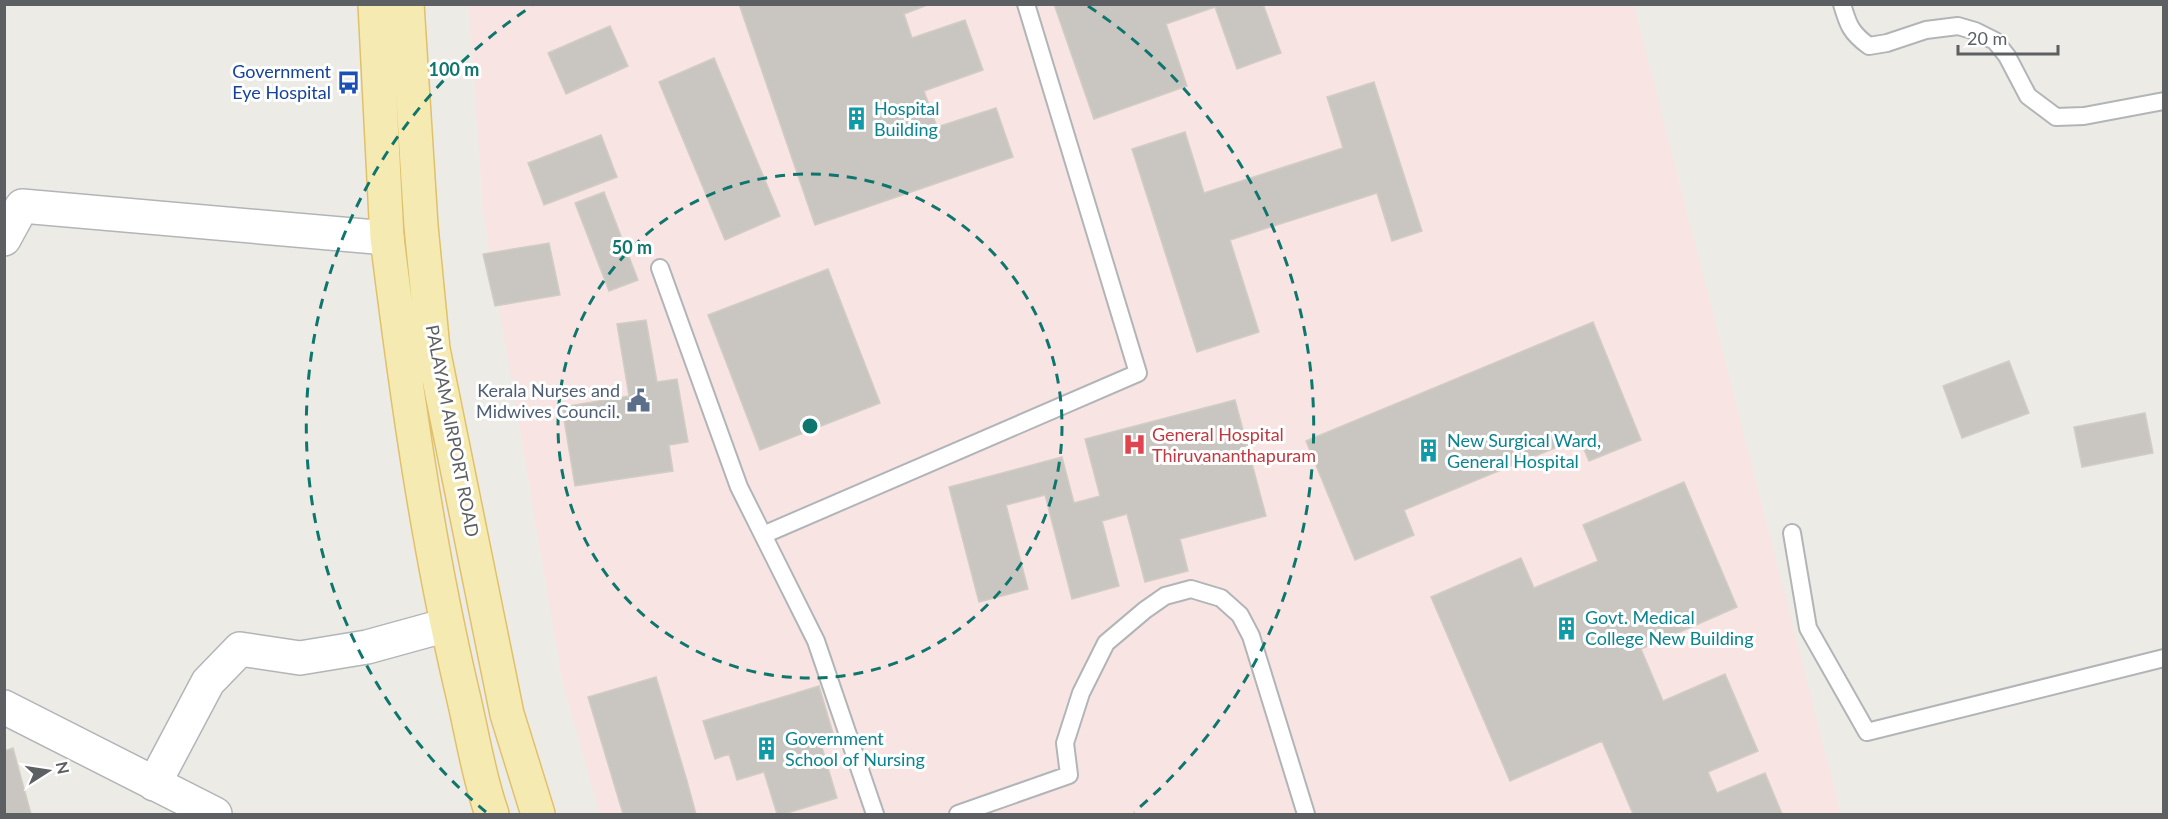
<svg xmlns="http://www.w3.org/2000/svg" width="2168" height="819" font-family="Lato,sans-serif">
<style>
.medical{fill:#f8e5e3}
.building{fill:#c9c6c1;stroke:#d1cdc4;stroke-width:1.5}
.lines{fill:none;stroke-linecap:round;stroke-linejoin:round}
.service-casing{stroke:#b2b5b8;stroke-width:20}
.minor-casing{stroke:#b2b5b8;stroke-width:36}
.primary-casing{stroke:#e1c06a;stroke-width:36}
.service{stroke:#fff;stroke-width:16}
.minor{stroke:#fff;stroke-width:33}
.primary{stroke:#f5ebb2;stroke-width:33}
.ring{fill:none;stroke:#0f766e;stroke-width:3;stroke-dasharray:10 8}
.labels{text-anchor:middle;stroke-width:6;stroke-linejoin:round;paint-order:stroke}
.transit-label{font-size:18px;fill:#164399;stroke:#fff;text-anchor:end}
.culture-label{font-size:18px;fill:#0d838f;stroke:#fff;text-anchor:start}
.service-label{font-size:18px;fill:#4e5e75;stroke:#fff;text-anchor:end}
.street-label{font-size:18px;fill:#5d6063;stroke:#fff}
.health-label{font-size:18px;fill:#be3a42;stroke:#fff;text-anchor:start}
.centre{fill:#0f766e;stroke:#fff;stroke-width:3}
.ring-label{font-size:18px;text-anchor:middle;font-weight:bold;fill:#0f766e;stroke:#fff;stroke-width:6;stroke-linejoin:round;paint-order:stroke}
</style>
<rect width="100%" height="100%" fill="#edebe5"/>
<path class="medical" d="M469,5H1634L1841,814H600L562,680L483,211Z"/>
<path class="building" d="M739,4H930L904,14L912,38L965,20L983,70L924,91L937,127L996,108L1013,157L815,225Z
M1054,4H1263L1281,53L1237,69L1215,7L1166,24L1187,86L1094,119Z
M610,26L628,66L566,94L548,53Z
M714,58L780,216L725,240L659,82Z
M1374,82L1422,231L1392,241L1377,193L1230,240L1259,332L1197,352L1132,149L1185,132L1204,193L1343,148L1327,97Z
M601,135L617,177L544,205L528,163Z
M604,192L638,280L609,291L575,203Z
M549,243L560,295L495,306L483,254Z
M828,269L880,403L760,450L708,315Z
M646,320L657,382L677,379L688,442L669,445L673,471L575,486L562,407L629,396L617,324Z
M1593,322L1641,440L1589,461L1579,438L1404,510L1414,535L1355,560L1306,441Z
M2009,361L2029,413L1962,438L1943,386Z
M1235,400L1266,516L1180,539L1188,571L1145,582L1127,514L1102,521L1119,586L1072,599L1045,495L1006,505L1028,589L979,602L949,487L1062,457L1074,503L1100,496L1085,439Z
M2145,413L2153,453L2082,467L2074,427Z
M1684,482L1737,607L1641,649L1663,701L1725,674L1758,751L1708,772L1717,793L1765,773L1782,814H1633L1602,741L1510,781L1431,597L1521,558L1534,588L1598,561L1583,525Z
M656,677L687,781L696,814H623L588,697Z
M819,686L835,740L821,744L837,798L784,814H777L764,772L737,780L729,754L715,759L703,721Z
M13,748L31,814H4V751Z"/>
<g class="lines">
<defs>
<path id="service" d="M1842,4C1848,25 1851,33 1869,46L1887,43L1926,30L1958,26L1975,31L1995,41L2007,56L2028,96L2056,117L2084,116L2164,101
M660,268L739,487L816,641L875,814
M1792,533L1808,628L1867,732L2164,658
M763,535L1138,373L1026,4
M958,814L1069,775L1065,743L1081,693L1106,643L1145,610L1165,596L1191,589L1221,598L1240,615L1251,636L1306,814"/>
<path id="minor" d="M4,239L22,206L387,238
M4,707L215,814
M154,784L208,682L240,649L300,658L367,647L447,625"/>
<path id="primary" d="M375,4L387,238C406,390 427,542 462,691C472,732 478,775 492,814
M407,4L421,226L433,349L507,714L538,814"/>
</defs>
<use href="#service" class="service-casing"/>
<use href="#minor" class="minor-casing"/>
<use href="#primary" class="primary-casing"/>
<use href="#service" class="service"/>
<use href="#minor" class="minor"/>
<use href="#primary" class="primary"/>
</g>
<g class="ring">
<circle cx="810" cy="426" r="252"/>
<path d="M486 812A504 504 0 0 1 532 6M1088 6A504 504 0 0 1 1134 812"/>
</g>
<defs>
<symbol id="bus-bare" viewBox="-9 -9 18 18"><path d="M-5-6H5V4H4V6H2V4H-2V6H-4V4H-5ZM-3.5-4V0h7V-4ZM-3.5 1.2v1.5H-2V1.2ZM2 1.2v1.5H3.5V1.2Z" fill="#1a4fb4" stroke="#fff" stroke-width="2.5" paint-order="stroke"/></symbol>
<symbol id="building-bare" viewBox="-9 -9 18 18"><path d="M-4-6H4V6H1V3H-1V6H-4ZM-2.5-4.3h1.7v1.8h-1.7ZM.8-4.3h1.7v1.8H.8ZM-2.5-1h1.7V.8h-1.7ZM.8-1h1.7V.8H.8Z" fill="#0f9aa8" stroke="#fff" stroke-width="2.5" paint-order="stroke"/></symbol>
<symbol id="civic-bare" viewBox="-9 -9 18 18"><path d="M-.6-6.5H3V-4.5H.6V-3L4-1V1h2V6H-6V1h2V-1L-.6-3ZM-1.2 2.5V6h2.4V2.5Z" fill="#5c6f8a" stroke="#fff" stroke-width="2.5" paint-order="stroke"/></symbol>
<symbol id="hospital-bare" viewBox="-9 -9 18 18"><path d="M-5-5h3v3.5h4V-5h3V5h-3V1.5h-4V5h-3Z" fill="#e0444e" stroke="#fff" stroke-width="2.5" paint-order="stroke"/></symbol>
</defs>
<g fill-rule="evenodd">
<use href="#bus-bare" x="332" y="66" width="33" height="33"/>
<use href="#building-bare" x="840" y="102" width="33" height="33"/>
<use href="#civic-bare" x="622" y="384" width="33" height="33"/>
<use href="#hospital-bare" x="1118" y="428" width="33" height="33"/>
<use href="#building-bare" x="1412" y="434" width="33" height="33"/>
<use href="#building-bare" x="1550" y="612" width="33" height="33"/>
<use href="#building-bare" x="750" y="732" width="33" height="33"/>
</g>
<g class="labels">
<g class="transit-label">
<text x="331" y="78">Government<tspan x="331" dy="21">Eye Hospital</tspan></text>
</g>
<g class="culture-label">
<text x="874" y="115">Hospital<tspan x="874" dy="21">Building</tspan></text>
<text x="1447" y="447">New Surgical Ward,<tspan x="1447" dy="21">General Hospital</tspan></text>
<text x="1585" y="624">Govt. Medical<tspan x="1585" dy="21">College New Building</tspan></text>
<text x="785" y="745">Government<tspan x="785" dy="21">School of Nursing</tspan></text>
</g>
<g class="service-label">
<text x="620" y="397">Kerala Nurses and<tspan x="620" dy="21">Midwives Council.</tspan></text>
</g>
<g class="street-label">
<text transform="translate(452 431) rotate(79)" y="6">PALAYAM AIRPORT ROAD</text>
</g>
<g class="health-label">
<text x="1152" y="441">General Hospital<tspan x="1152" dy="21">Thiruvananthapuram</tspan></text>
</g>
</g>
<circle cx="810" cy="426" r="9" class="centre"/>
<g class="ring-label">
<text x="454" y="76">100 m</text>
<text x="632" y="254">50 m</text>
</g>
<rect width="2168" height="819" fill="none" stroke="#5d6063" stroke-width="12"/>
<g transform="translate(48 771) rotate(78)" stroke="#ffffff" stroke-width="4.5" paint-order="stroke">
<path d="M0-4.5L10 22L0 15L-10 22Z" fill="#5d6063"/>
<text y="-9" font-size="16" font-weight="bold" text-anchor="middle" fill="#5d6063">N</text>
</g>
<path d="M1958 45v9h100v-9" fill="none" stroke="#5d6063" stroke-width="3"/>
<text x="1967" y="45" font-size="18" fill="#5d6063" stroke="#ffffff" stroke-width="4.5" paint-order="stroke">20 m</text>
</svg>
